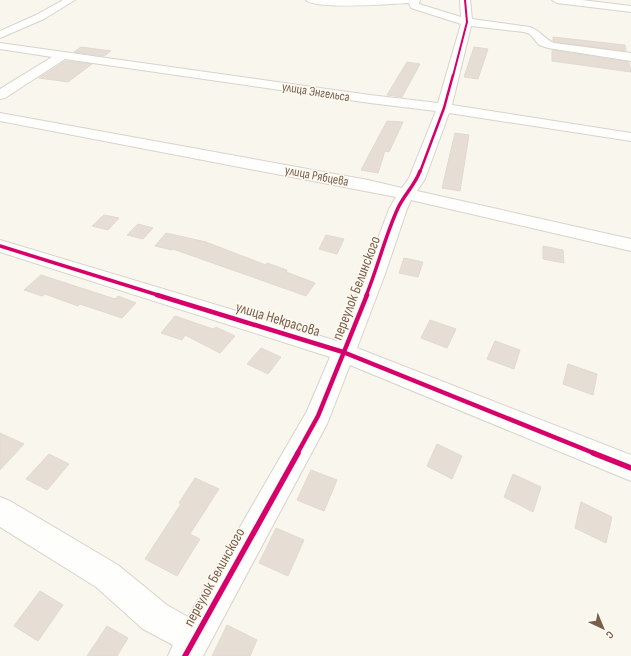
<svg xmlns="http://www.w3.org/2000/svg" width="631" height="656" font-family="'Sofia Sans Condensed',sans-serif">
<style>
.building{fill:#e6ded5;stroke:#e2d9d0}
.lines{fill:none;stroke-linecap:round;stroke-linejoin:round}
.minor-casing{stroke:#d8d3cc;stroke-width:2}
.minor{fill:#fefefc;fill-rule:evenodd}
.cycleway-far4-casing{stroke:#fffaf1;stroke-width:3.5}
.cycleway-far3-casing{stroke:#fffaf1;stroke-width:4}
.cycleway-far2-casing{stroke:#fffaf1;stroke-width:5.5}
.cycleway-far1-casing{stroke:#fffaf1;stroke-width:7}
.cycleway-casing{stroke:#fffaf1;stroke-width:8}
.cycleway-far4{stroke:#d6006c;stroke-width:2}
.cycleway-far3{stroke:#d6006c;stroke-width:2.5}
.cycleway-far2{stroke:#d6006c;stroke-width:3.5}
.cycleway-far1{stroke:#d6006c;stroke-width:4.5}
.cycleway{stroke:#d6006c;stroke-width:5.5}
.labels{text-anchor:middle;stroke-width:3;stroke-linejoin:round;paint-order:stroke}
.far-street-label{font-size:13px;fill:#795f4c;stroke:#fffaf1}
.street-label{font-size:15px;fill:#795f4c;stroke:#fffaf1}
</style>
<rect width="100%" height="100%" fill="#f9f6ee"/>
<path class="building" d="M553,37L625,45L626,51L554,42L553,41Z
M81,47L111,51L104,56L74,52Z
M474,47L488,49L478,79L464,77Z
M552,50L629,62L631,72L552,61Z
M65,61L92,64L68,82L39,78Z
M407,62L420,64L402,97L387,95Z
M387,121L403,122L389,152L385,151L378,173L361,170Z
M455,133L469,135L460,191L442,188Z
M104,215L119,218L108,230L92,226Z
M138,224L153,228L143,239L127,235Z
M166,233L206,242L266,265L267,263L287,270L286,272L315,283L306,296L173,249L172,250L155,246Z
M326,235L344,239L337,254L319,249Z
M543,246L563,250L564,263L543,259Z
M404,258L423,262L418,277L399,273Z
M41,275L115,299L118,296L136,303L122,318L80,304L78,306L45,294L42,296L24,290Z
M175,316L213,329L216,327L235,336L220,353L185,335L182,340L161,333Z
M430,320L456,329L447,348L421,338Z
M495,341L520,350L514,369L487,359Z
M261,348L281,357L268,374L247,364Z
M568,364L597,374L593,395L563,384Z
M0,433L24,444L0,470Z
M437,444L462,456L452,479L427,466Z
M49,454L69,464L47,490L26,479Z
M311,470L337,480L324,511L297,500Z
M513,474L541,487L533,512L504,497Z
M195,478L219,489L190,534L200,539L177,576L145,559L181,504L179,503Z
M581,502L612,517L606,543L575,528Z
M276,528L304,540L288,576L259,563Z
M40,591L63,605L38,641L14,626Z
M227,625L257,640L250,656H212Z
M107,626L128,638L117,656H87Z"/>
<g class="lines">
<defs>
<path id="minor" d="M63,0H75L44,19L0,38V31L36,15Z
M306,0H420L419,4L461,17L460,0H470L472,19L530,27C540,30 544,39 554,43L631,53V61L548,48L539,45L530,34L524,32L471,26L452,105L631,133V141L449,113L425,179L417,191L631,239V251L411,200L407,209L385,274L357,348L631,455V481L350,365L327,424L203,656H168L173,645L143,629L96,587L0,527V497L10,501L118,565L167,605L188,617L307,411L330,357L0,252V240L337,341L365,274L389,209L396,197L0,121V113L368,180L402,188L409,178L436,111L370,103L65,59L5,98L0,99V89L52,57L0,49V43L370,95L438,103L461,24L411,8L409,3C392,4 315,10 306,0Z
M552,0H582L631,6V12L557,3Z"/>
</defs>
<use href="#minor" class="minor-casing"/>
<use href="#minor" class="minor"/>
<defs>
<path id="cycleway-far4" d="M453,76L467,22L465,0"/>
<path id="cycleway-far3" d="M420,172L444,108L453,75"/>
<path id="cycleway-far2" d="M0,246L161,296
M366,296C378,267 385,236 398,208C404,195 415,185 420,171"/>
<path id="cycleway-far1" d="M157,295L343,352L596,454
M297,454L318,416L367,295"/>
<path id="cycleway" d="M593,453L631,468
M185,656L298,453"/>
</defs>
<use href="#cycleway-far4" class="cycleway-far4-casing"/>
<use href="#cycleway-far3" class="cycleway-far3-casing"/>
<use href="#cycleway-far2" class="cycleway-far2-casing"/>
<use href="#cycleway-far1" class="cycleway-far1-casing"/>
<use href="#cycleway" class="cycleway-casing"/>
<use href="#cycleway-far4" class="cycleway-far4"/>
<use href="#cycleway-far3" class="cycleway-far3"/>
<use href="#cycleway-far2" class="cycleway-far2"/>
<use href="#cycleway-far1" class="cycleway-far1"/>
<use href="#cycleway" class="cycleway"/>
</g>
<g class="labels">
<g class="far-street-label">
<text transform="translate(316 91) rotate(9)" y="5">улица Энгельса</text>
<text transform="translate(317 175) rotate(11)" y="5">улица Рябцева</text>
</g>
<g class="street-label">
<text transform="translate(356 288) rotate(-69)" y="5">переулок Белинского</text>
<text transform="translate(278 319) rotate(17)" y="5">улица Некрасова</text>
<text transform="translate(214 577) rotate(-61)" y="5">переулок Белинского</text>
</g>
</g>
<g transform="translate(603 628) rotate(136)" stroke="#fffaf1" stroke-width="3" paint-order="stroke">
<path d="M0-3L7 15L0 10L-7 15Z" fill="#795f4c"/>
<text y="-6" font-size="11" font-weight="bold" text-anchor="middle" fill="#795f4c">С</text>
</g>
</svg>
